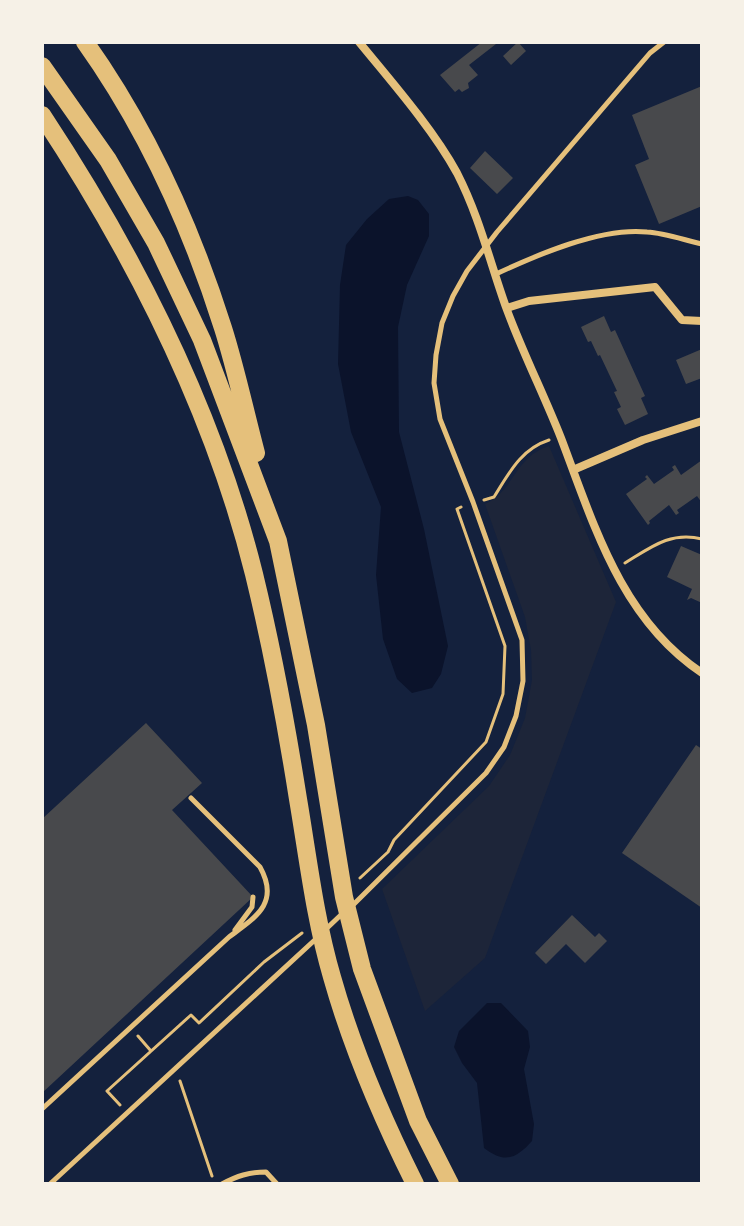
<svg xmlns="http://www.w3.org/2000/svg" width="744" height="1226" font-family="Cabin,sans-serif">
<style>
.green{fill:#1d2539}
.water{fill:#0b132b}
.building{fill:#48494c}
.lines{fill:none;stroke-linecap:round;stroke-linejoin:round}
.path{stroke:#e5c07b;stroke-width:3}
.service{stroke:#e5c07b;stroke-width:5}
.minor{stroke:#e5c07b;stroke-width:8}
.trunk{stroke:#e5c07b;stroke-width:18}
</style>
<rect width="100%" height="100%" fill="#14213d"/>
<path class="green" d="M549,446L616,602L485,958L425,1011L382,889L489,786L510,755L525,718L532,680L531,650L525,617L485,504C514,492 514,457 549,446Z"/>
<path class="water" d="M408,196L418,200L429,214V236L407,285L398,327L399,432L424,529L448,646L441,674L432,688L412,693L397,679L383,639L376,575L381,507L351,432L338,364L340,285L346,245L367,219L389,199Z
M487,1003H501L528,1031L530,1047L524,1069L534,1124L532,1141C515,1160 504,1163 484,1148L477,1083L462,1063L454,1047L459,1031Z"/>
<path class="building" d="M482,42L496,44L469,65L478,75L468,83L469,88L462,92L459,89L455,92L440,75Z
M518,42L526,51L511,65L503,56Z
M702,86V206L659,224L635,165L649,159L632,115Z
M485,151L513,178L497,194L470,168Z
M604,316L611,332L615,330L645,396L641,398L648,414L625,425L617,409L621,407L614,392L617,391L600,355L598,356L591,341L588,342L581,327Z
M702,349V378L686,384L676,360Z
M702,460V503L697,496L677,510L679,513L676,515L669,505L649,521L650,523L648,525L626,494L647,479L645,477L647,475L654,484L674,470L672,467L675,465L681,475Z
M681,546L702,555V603L691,598L687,600L692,589L667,577Z
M146,723L202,783L172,810L253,897L42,1093V819Z
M696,745L702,749V908L622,853Z
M572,915L595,937L599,933L607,941L585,963L566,944L546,964L535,953Z"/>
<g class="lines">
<path class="path" d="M484,500L494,497C509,473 521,449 549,440
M625,563C651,547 671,531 702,539
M360,878L388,852L394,840L486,742L503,694L505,646L457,509L461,507
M138,1036L151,1051
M180,1081L212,1176
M120,1105L107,1091L191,1015L199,1023L264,962L302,933"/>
<path class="service" d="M496,274C537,255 601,227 647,232C665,233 684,240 702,244
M352,906L486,773L504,747L516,716L523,681L522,640L473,502L440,419L434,383L436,355L442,323L453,296L467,271L497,232L650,53L664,42
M235,930L252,907L253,897
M325,930L344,912
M42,1109L229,937C256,917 280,903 260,867L191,798
M50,1184L318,937
M222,1184C237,1176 249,1172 266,1172L277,1184"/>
<path class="minor" d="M359,42C391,81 433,129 457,173C480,218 490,263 507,310C523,353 544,395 561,438C594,525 621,619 702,673
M507,308L529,301L655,287L682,320L702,321
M573,470L643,440L702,421"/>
<path class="trunk" d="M85,42C147,129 191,227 223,328C236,369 245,412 256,453
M42,66L108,160L156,243L202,340L278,541L316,725L344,897L362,969L418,1121L450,1184
M42,115C135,256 213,409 254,574C272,648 286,723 298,799C308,858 315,919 332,977C352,1048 382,1118 415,1184"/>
</g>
<rect width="744" height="1226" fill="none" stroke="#f6f1e7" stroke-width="88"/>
</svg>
